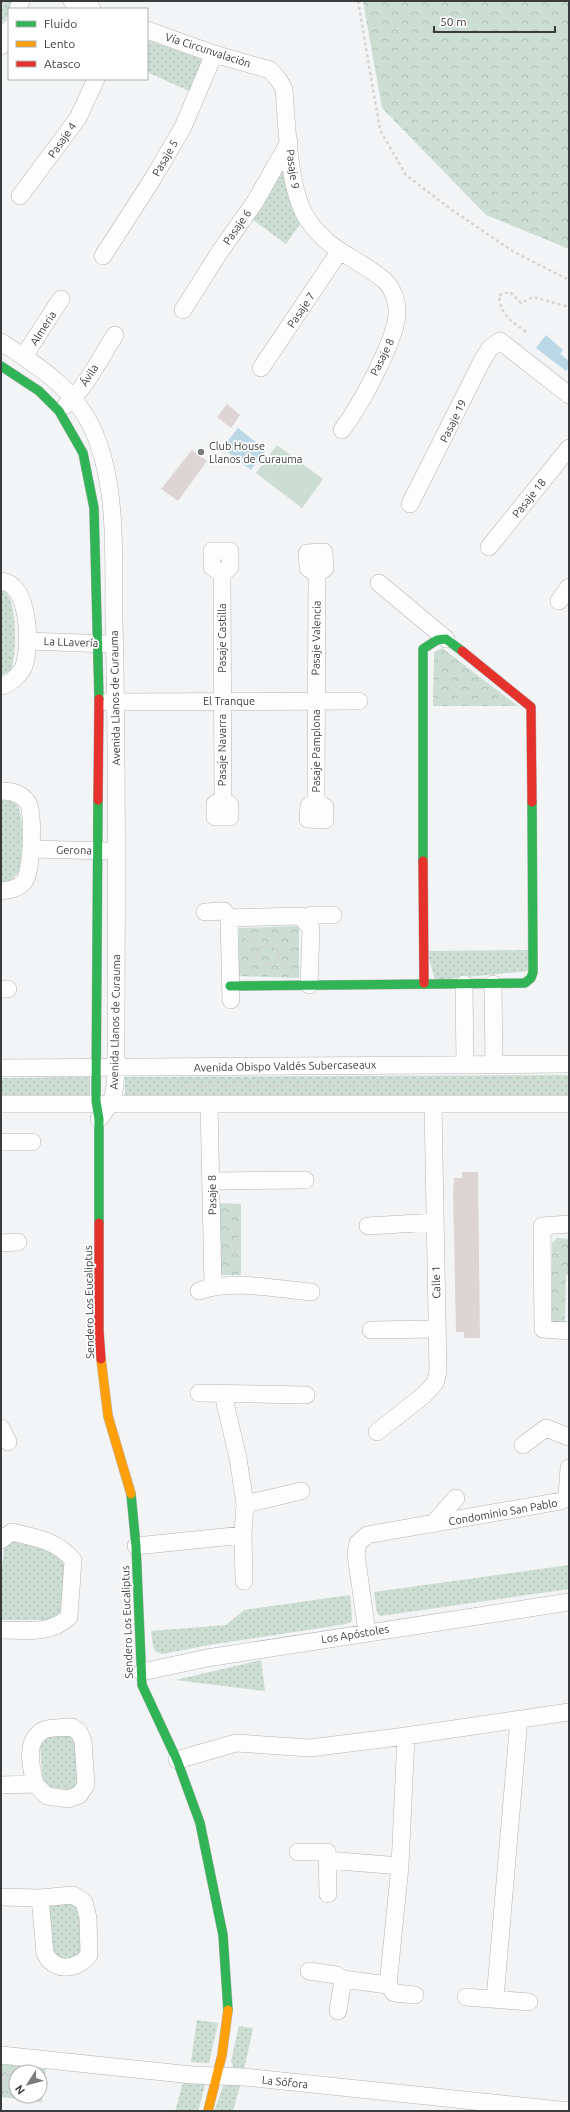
<svg xmlns="http://www.w3.org/2000/svg" width="570" height="2112" font-family="Ubuntu,sans-serif">
<style>
.grass{fill:url(#grass-dots)}
.forest{fill:url(#forest-crowns);fill-rule:evenodd}
.pitch{fill:#ccddd3}
.water{fill:#bad7e6}
.building{fill:#dcd5d3}
.lines{fill:none;stroke-linecap:round;stroke-linejoin:round}
.street-casing{stroke:#b4b4b5;stroke-width:18}
.fast-casing{stroke:#b4b4b5;stroke-width:10}
.slow-casing{stroke:#b4b4b5;stroke-width:10}
.jam-casing{stroke:#b4b4b5;stroke-width:10}
.path{stroke:#d4d4d5;stroke-width:2.5;stroke-dasharray:3 3;stroke-linecap:butt}
.street{stroke:#fdfdfe;stroke-width:17}
.fast{stroke:#30b455;stroke-width:9}
.slow{stroke:#ff9f0a;stroke-width:9}
.jam{stroke:#e5322d;stroke-width:9}
.poi-dot{fill:#7b7c7d;stroke:#fff;stroke-width:1.5}
.labels{text-anchor:middle;stroke-width:3.5;stroke-linejoin:round;paint-order:stroke}
.street-label{font-size:11px;fill:#3a3b3c;stroke:#fff}
.poi-label{font-size:11px;fill:#3a3b3c;stroke:#fff;text-anchor:start}
</style>
<defs>
<pattern id="grass-dots" width="8" height="8" patternUnits="userSpaceOnUse"><rect width="8" height="8" fill="#ccddd3"/><path d="M2 2h.1M6 6h.1" fill="none" stroke="#b0bfb6" stroke-width="1.8" stroke-linecap="round"/></pattern>
<pattern id="forest-crowns" width="20" height="18" patternUnits="userSpaceOnUse"><rect width="20" height="18" fill="#ccddd3"/><path d="M2 6a3 3 0 1 1 6 0M12 15a3 3 0 1 1 6 0" fill="none" stroke="#b0bfb6"/></pattern>
</defs>
<rect width="100%" height="100%" fill="#f3f4f5"/>
<path class="grass" d="M1,1H14L5,21L1,20Z
M147,40L202,59L191,92L147,72Z
M285,162L300,224L286,244L252,219Z
M1,590C19,593 16,654 12,668L9,672L1,675Z
M1,800C6,800 12,801 16,804C26,814 21,857 20,871L10,881L1,883Z
M529,950V971L435,980L427,951Z
M569,1075V1095L125,1096V1077Z
M90,1077V1095L1,1096V1078Z
M13,1541L56,1552L65,1566L66,1613L57,1620H1V1576L4,1548Z
M569,1565V1589L380,1616L377,1613L374,1592Z
M350,1595L352,1618V1621L346,1624L203,1646L163,1654L156,1652L153,1646L151,1631L226,1625L244,1610Z
M261,1660L265,1691L175,1680Z
M48,1734H69L75,1743L79,1784C66,1794 57,1794 43,1784L40,1743Z
M53,1902L74,1903L81,1909L83,1953L75,1961H57L49,1953L46,1908Z
M197,2020L218,2023L209,2063L191,2062Z
M239,2026L253,2028L244,2070L234,2068L231,2061Z
M184,2079L203,2082L205,2086L198,2111H175Z
M224,2084L240,2086L233,2111H214Z"/>
<path class="forest" d="M363,1H569V249L486,215L382,108Z
M442,648L518,706H433L434,652Z
M299,926V978L236,976L239,928Z
M216,1203L241,1204V1275H216Z
M557,1238L569,1239V1275H566L565,1325L555,1324L552,1319V1243Z
M1,2064L46,2069L42,2102L1,2097ZM16,2072H40V2096H16Z"/>
<path class="pitch" d="M277,445L323,479L302,508L256,473Z"/>
<path class="water" d="M546,335L563,350L560,354L569,361V367L566,371L536,348Z
M238,428L266,450L251,470L222,448Z"/>
<path class="building" d="M227,404L240,415L231,428L217,417Z
M192,450L207,461L178,501L161,489Z
M462,1172H478L480,1338H464V1332H456L453,1192L454,1178H462Z"/>
<g class="lines">
<defs>
<path id="street" d="M72,1L92,9
M18,9L21,1
M147,30L214,54L270,70L278,79L284,89C287,125 288,191 308,220C330,252 356,257 384,280C393,288 398,303 397,315C394,344 360,406 342,430
M1,46L9,29
M20,196L78,118L96,79
M103,256L152,180L183,127L214,54
M183,310L219,253L255,202L289,142
M1,342C43,369 80,392 98,442C118,497 113,565 114,623C118,771 116,920 116,1068C115,1094 115,1099 99,1119
M24,356L61,299
M261,368L339,252
M66,405C87,386 100,358 115,335
M410,504L483,359L490,348L500,341L569,395
M489,547L569,448
M212,551H230V567L222,574L212,567Z
M324,552L325,568L317,574L308,568L307,553Z
M222,574L223,799
M1,581C30,584 31,645 24,666C21,674 9,685 1,686
M379,583L446,639
M559,601L569,587
M27,641L109,644
M106,702L359,701
M1,791C12,791 21,793 28,803C34,813 32,872 24,882C18,889 9,890 1,891
M223,799L230,805V817H215V804Z
M316,801L317,574
M316,801L325,807V820L308,819L309,806Z
M32,849L109,851
M205,912L224,911L229,918L231,1000
M229,918L301,916L311,929L309,985
M305,920L311,915H333
M464,984L465,1064
M493,984L494,1064
M1,989H8
M1,1068L569,1064
M1,1104H569
M209,1104L213,1286
M1,1142H32
M212,1181L305,1180
M569,1224L542,1226L543,1329L569,1331
M368,1226L435,1222
M1,1243L18,1242
M199,1291C231,1279 277,1289 311,1292
M371,1330L436,1329
M199,1393L306,1395
M223,1394L238,1458L245,1504L243,1535L244,1581
M1,1428L8,1442
M377,1432L424,1395L435,1383L438,1371L433,1104
M523,1445L546,1428L569,1437
M245,1504L301,1491
M433,1524L456,1498
M1,1540L12,1532C36,1538 56,1540 73,1560L69,1617C49,1635 26,1630 1,1630
M136,1546L243,1535
M367,1632L356,1554L358,1543L367,1535L561,1501L567,1497L569,1468
M142,1672L207,1658L569,1602
M177,1760L236,1743L310,1748L406,1736L569,1712
M1,1785L35,1784L47,1796L68,1799L79,1795L86,1785L83,1741L79,1732L72,1727C63,1728 51,1727 44,1730C24,1739 31,1768 35,1784
M298,1852H327L328,1894
M327,1860L400,1866
M1,1897L40,1898L73,1895L84,1902L88,1918L89,1955C77,1970 54,1973 45,1953L40,1898
M309,1971L336,1975L343,1979L338,2011
M343,1979L388,1985L400,1866L406,1736
M388,1985L394,1993L415,1995
M466,1997L529,2002
M495,1999L519,1719
M1,2055L192,2075L244,2077L569,2111"/>
<path id="fast" d="M1,366L39,391L59,411L83,453L94,508L99,699
M98,800L96,1101L99,1119V1223
M423,861V649L437,640L446,639L462,651
M230,986L525,983L531,978L533,972L532,802
M131,1494L136,1546L142,1685L177,1760L200,1823L223,1935L228,2010"/>
<path id="slow" d="M101,1359L108,1416L131,1494
M208,2111L222,2055L228,2010"/>
<path id="jam" d="M462,651L531,707L532,802
M98,800L99,699
M423,861L424,983
M99,1223V1331L101,1359"/>
</defs>
<use href="#street" class="street-casing"/>
<use href="#fast" class="fast-casing"/>
<use href="#slow" class="slow-casing"/>
<use href="#jam" class="jam-casing"/>
<path class="path" d="M358,1L380,130L406,175L452,210L514,252L569,280
M526,332C510,320 501,316 499,295L510,292L521,303L533,297L569,307
M246,938L259,949
M258 954a10 10 0 1 1 20 0a10 10 0 1 1-20 0Z
M277,958L287,966
M182,1086L569,1084
M229,1215C239,1228 241,1250 230,1262
M8,2072L4,2080L3,2089L9,2093L16,2096
M40,2085L41,2075
M21,2096H37"/>
<use href="#street" class="street"/>
<use href="#fast" class="fast"/>
<use href="#slow" class="slow"/>
<use href="#jam" class="jam"/>
</g>
<circle class="poi-dot" cx="201" cy="452" r="4"/>
<g class="labels">
<g class="street-label">
<text transform="translate(208 50) rotate(18)" y="4">Vía Circunvalación</text>
<text transform="translate(62 140) rotate(-55)" y="4">Pasaje 4</text>
<text transform="translate(165 158) rotate(-60)" y="4">Pasaje 5</text>
<text transform="translate(293 169) rotate(82)" y="4">Pasaje 9</text>
<text transform="translate(237 227) rotate(-55)" y="4">Pasaje 6</text>
<text transform="translate(301 310) rotate(-56)" y="4">Pasaje 7</text>
<text transform="translate(43 328) rotate(-57)" y="4">Almeria</text>
<text transform="translate(382 357) rotate(-64)" y="4">Pasaje 8</text>
<text transform="translate(89 375) rotate(-57)" y="4">Ávila</text>
<text transform="translate(453 421) rotate(-64)" y="4">Pasaje 19</text>
<text transform="translate(529 498) rotate(-51)" y="4">Pasaje 18</text>
<text transform="translate(222 638) rotate(-90)" y="4">Pasaje Castilla</text>
<text transform="translate(316 638) rotate(-89)" y="4">Pasaje Valencia</text>
<text transform="translate(71 642) rotate(2)" y="4">La LLavería</text>
<text transform="translate(115 698) rotate(-91)" y="4">Avenida Llanos de Curauma</text>
<text x="229" y="705">El Tranque</text>
<text transform="translate(222 750) rotate(-90)" y="4">Pasaje Navarra</text>
<text transform="translate(316 751) rotate(-90)" y="4">Pasaje Pamplona</text>
<text transform="translate(74 850) rotate(1)" y="4">Gerona</text>
<text transform="translate(115 1022) rotate(-89)" y="4">Avenida Llanos de Curauma</text>
<text transform="translate(285 1066) rotate(-1)" y="4">Avenida Obispo Valdés Subercaseaux</text>
<text transform="translate(212 1195) rotate(-91)" y="4">Pasaje 8</text>
<text transform="translate(436 1282) rotate(-91)" y="4">Calle 1</text>
<text transform="translate(89 1302) rotate(-91)" y="4">Sendero Los Eucaliptus</text>
<text transform="translate(503 1512) rotate(-10)" y="4">Condominio San Pablo</text>
<text transform="translate(127 1622) rotate(-92)" y="4">Sendero Los Eucaliptus</text>
<text transform="translate(355 1634) rotate(-9)" y="4">Los Apóstoles</text>
<text transform="translate(285 2082) rotate(6)" y="4">La Sófora</text>
</g>
<g class="poi-label">
<text x="209" y="450">Club House<tspan x="209" dy="13">Llanos de Curauma</tspan></text>
</g>
</g>
<rect width="570" height="2112" fill="none" stroke="#3a3b3c" stroke-width="4"/>
<rect x="8" y="8" width="140" height="72" fill="#ffffff" stroke="#b0b1b1"/>
<rect x="16" y="21" width="20" height="6" fill="#30b455" stroke="#b0b1b1"/>
<text x="44" y="28" font-size="12" fill="#3a3b3c">Fluido</text>
<rect x="16" y="41" width="20" height="6" fill="#ff9f0a" stroke="#b0b1b1"/>
<text x="44" y="48" font-size="12" fill="#3a3b3c">Lento</text>
<rect x="16" y="61" width="20" height="6" fill="#e5322d" stroke="#b0b1b1"/>
<text x="44" y="68" font-size="12" fill="#3a3b3c">Atasco</text>
<g transform="translate(28 2084) rotate(234)"><circle r="19" fill="#ffffff" stroke="#b0b1b1"/>
<path d="M0-3L7 15L0 10L-7 15Z" fill="#7b7c7d"/>
<text y="-6" font-size="11" font-weight="bold" text-anchor="middle" fill="#3a3b3c">N</text>
</g>
<path d="M434 26v6h121v-6" fill="none" stroke="#3a3b3c" stroke-width="2"/>
<text x="440" y="26" font-size="12" fill="#3a3b3c" stroke="#ffffff" stroke-width="3" paint-order="stroke">50 m</text>
</svg>
